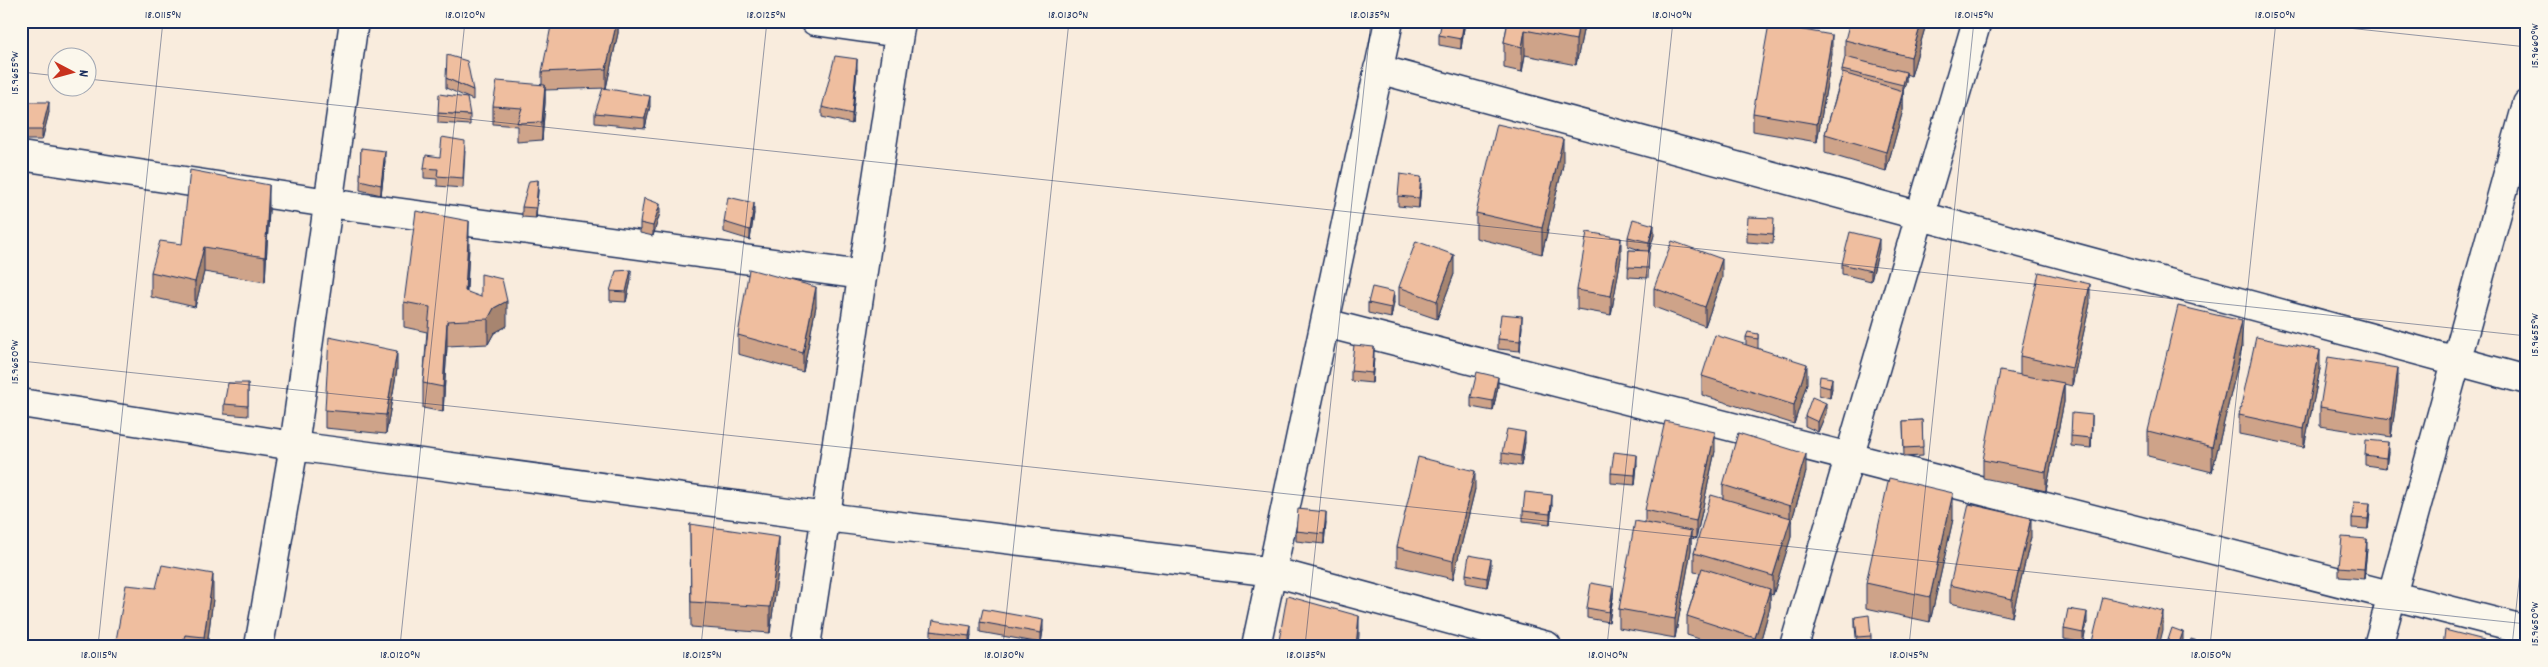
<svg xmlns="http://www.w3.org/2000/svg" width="2548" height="667" font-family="Dekko,sans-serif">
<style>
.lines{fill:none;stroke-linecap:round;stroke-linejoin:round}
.minor-casing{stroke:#1b2f5e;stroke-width:31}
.minor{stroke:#fbf7ec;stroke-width:28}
.wall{fill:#cea389;stroke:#1b2f5e}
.shaded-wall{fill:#a7856f;stroke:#1b2f5e}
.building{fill:#efbe9f;stroke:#1b2f5e}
.ticks{fill:none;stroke:#1b2f5e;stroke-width:1;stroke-opacity:0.45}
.neatline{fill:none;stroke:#1b2f5e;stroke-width:2}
.ticks-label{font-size:12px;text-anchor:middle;fill:#1b2f5e}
</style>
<rect width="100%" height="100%" fill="#f9ecdd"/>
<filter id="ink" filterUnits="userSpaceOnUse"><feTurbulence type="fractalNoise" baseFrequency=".02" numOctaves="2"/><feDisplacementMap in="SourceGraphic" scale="10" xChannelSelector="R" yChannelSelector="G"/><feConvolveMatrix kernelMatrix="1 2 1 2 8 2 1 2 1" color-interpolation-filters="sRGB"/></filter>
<g filter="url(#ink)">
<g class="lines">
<defs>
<path id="minor" d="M815,21L899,33
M1378,69L2527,380
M21,156L328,203L862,275
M1325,323L2527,630
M21,403L294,446L826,517L1274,572L1547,646
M259,646L294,446L354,21
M806,646L901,21
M1256,646L1389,21
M1794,646L1977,21
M2378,646L2527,104"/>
</defs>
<use href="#minor" class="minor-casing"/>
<use href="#minor" class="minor"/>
</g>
<path class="wall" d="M399,21H408V25Z
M618,21V33L606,88L545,90V103L542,140L517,142V126L493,124V106L542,84V72Z
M1465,21L1461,49L1439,45V35Z
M1508,21H1585L1576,65L1525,55L1522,72L1504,68V42Z
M1927,21L1911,76L1906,74V82L1903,91V110L1886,171L1825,153V134L1842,75V70L1845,58V40Z
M1832,54L1817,142L1753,131V113Z
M857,69L852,124L822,117V107Z
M446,78L473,90V100L446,88Z
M22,102L49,112L42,140H24Z
M650,106L645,128L595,123V113Z
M438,113L470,115V125L438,123Z
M361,148L385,161L381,195L360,190Z
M465,151L463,188L437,186V179L424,178V168L440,157Z
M1563,165L1542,254L1476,238V213Z
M1421,187L1419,208L1398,206V196Z
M538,190L536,218L522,217V207Z
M269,210L265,282L204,272L195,307L151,297V272L182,244Z
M660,213L653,236L640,233V223Z
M754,213L750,240L724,232V222Z
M1774,228L1773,244L1747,242V232Z
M1654,235L1649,252L1648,278L1628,277L1629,250L1643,251L1628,246V237Z
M469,247L467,291L507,326L494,333L488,344L447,346L443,412L423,408V383L427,332L404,327V302Z
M1879,249L1871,281L1842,274V264Z
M1621,257L1611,315L1577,309V290Z
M1454,274L1437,319L1399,306V287Z
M21,277H27V310L21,309Z
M1722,278L1705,326L1654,307V288Z
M631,280L626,302L610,301V291Z
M1394,302L1391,318L1368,313V303Z
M2090,303L2072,386L2064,384V402L2046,491L1983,478V460L2020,375V356Z
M816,306L803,372L738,354V335Z
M1522,326L1520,351L1498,349V339Z
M1758,334V348L1807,383L1794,424L1702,395V376L1746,345V337Z
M2242,347L2212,472L2148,456V431Z
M1374,357L1372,383L1351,381V371Z
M397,369L386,434L325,428V410Z
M2320,369L2304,447L2239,434V415Z
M248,383V416L224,414V404Z
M1819,385L1832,388L1830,398L1819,395Z
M1498,386L1493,411L1471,407V397Z
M2398,387L2391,437L2320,426V407Z
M1826,413L1818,432L1805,426V416Z
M1922,420L1923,456L1904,457L1903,421Z
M2092,425L2091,448L2071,446V436Z
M1525,442L1521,466L1502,463V453Z
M1715,451L1696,539L1691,538V550L1675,638L1619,628V609L1645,523V510Z
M2388,452L2386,468L2365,465V455Z
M1637,465L1635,485L1611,483V473Z
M1806,472L1791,523V537L1773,595L1770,594V607L1759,646H1721L1687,635V616L1700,573L1694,572V553L1723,498V485Z
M1475,489L1453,579L1397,566V547Z
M1552,505L1550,524L1523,521V511Z
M2370,513L2368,529L2352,528V518Z
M1953,519L1930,622L1866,608V583Z
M1326,522L1324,544L1296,541V531Z
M690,524L779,563L770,633L691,627Z
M2031,537L2012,617L1950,603V585Z
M2367,549L2364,579L2339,577V567Z
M1491,569L1487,587L1466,583V574Z
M1613,597L1609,622L1587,618V608Z
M213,599L207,646H115Z
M1855,617L1871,636V646H1857L1855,627Z
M980,622L1043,630L1041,643L980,632Z
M2087,622L2083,643L2064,639V629Z
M931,631L971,635L970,646L931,640Z"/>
<path class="shaded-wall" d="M617,21H618V33L606,88V69Z
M1464,21H1465L1461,49V39Z
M1579,21H1585L1576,65V40Z
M1922,21H1927L1911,76V57Z
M1525,30V55L1522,72V47Z
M1832,35V54L1817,142V124Z
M857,59V69L852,124V114Z
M1906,72V82L1903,91V110L1886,171V152L1903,94V85Z
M545,85V103L542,140V122Z
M650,96V106L645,128V118Z
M49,102V112L42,140V130Z
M1563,139V165L1542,254V228Z
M385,151V161L381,195V185Z
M1421,177V187L1419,208V198Z
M538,180V190L536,218V208Z
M269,185V210L265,282V257Z
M754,203V213L750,240V230Z
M660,204V213L653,236V226Z
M469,221V247L465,316V291Z
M1654,225V235L1649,252V242Z
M1621,238V257L1611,315V296Z
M1879,239V249L1871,281V271Z
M204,247V272L195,307V282Z
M1454,255V274L1437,319V301Z
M1722,259V278L1705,326V307Z
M631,270V280L626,302V292Z
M2090,284V303L2072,386V368Z
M816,287V306L803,372V353Z
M1394,292V302L1391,318V308Z
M507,301V326L494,333L488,344V319L494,308Z
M1522,316V326L1520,351V341Z
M447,321V346L443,412V387Z
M2242,321V347L2212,472V447Z
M1374,347V357L1372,383V373Z
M2320,350V369L2304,447V429Z
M397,351V369L386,434V415Z
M1807,364V383L1794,424V405Z
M2398,368V387L2391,437V419Z
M1498,377V386L1493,411V401Z
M1832,378V388L1830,398V388Z
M2064,383V402L2046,491V472Z
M1826,403V413L1818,432V422Z
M2092,415V425L2091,448V438Z
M1525,432V442L1521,466V456Z
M1715,432V451L1696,539V521Z
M2388,442V452L2386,468V458Z
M1806,454V472L1791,523V537L1773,595V576L1790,520V506Z
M1637,455V465L1635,485V475Z
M1475,471V489L1453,579V561Z
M1953,493V519L1930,622V597Z
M1552,495V505L1550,524V514Z
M2370,503V513L2368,529V519Z
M1326,512V522L1324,544V534Z
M2031,518V537L2012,617V599Z
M1691,531V550L1675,638V619Z
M779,537V563L770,633V607Z
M2367,539V549L2364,579V569Z
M1491,559V569L1487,587V578Z
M213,574V599L207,646H204V637Z
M1613,587V597L1609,622V612Z
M1770,589V607L1759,646H1755V638Z
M2163,611V630L2159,646H2155Z
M2087,612V622L2083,643V633Z
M1359,616V635L1358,646H1356Z
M1043,620V630L1041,643V633Z
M971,626V635L969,646V636Z
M2183,632V642L2182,646H2178Z
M185,635V646H182Z"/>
<path class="building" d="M552,21H617L606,69L542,72Z
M1442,21H1464L1461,39L1439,35Z
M1508,21H1579L1576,40L1525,30L1522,47L1504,42Z
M1850,21H1922L1911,57L1845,40Z
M1769,24L1832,35L1817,124L1753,113Z
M447,55L467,61L473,90L446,78Z
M835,56L857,59L852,114L822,107Z
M1845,57L1906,72L1903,85L1842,70Z
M1843,73L1903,91L1886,152L1825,134Z
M497,81L545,85L542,122L517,123L522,108L493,106Z
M603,88L650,96L645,118L595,113Z
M439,94L467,98L470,115L438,113Z
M22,102H49L42,130H24Z
M1497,124L1563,139L1542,228L1476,213Z
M442,137L465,141L463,178L437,176L438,169L424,168L426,155L440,157Z
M361,148L385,151L381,185L360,180Z
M190,170L269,185L265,257L204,247L195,282L151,272L160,241L182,244Z
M1400,174L1421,177L1419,198L1398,196Z
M538,180L536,208L522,207L529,181Z
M728,197L754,203L750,230L724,222Z
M644,198L660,204L653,226L640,223Z
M416,211L469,221L465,291L481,297V274L502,279L507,301L494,308L488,319L447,321L443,387L423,383L430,307L404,302Z
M1748,217L1774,218L1773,234L1747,232Z
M1633,219L1654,225L1649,242L1628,237Z
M1587,232L1621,238L1611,296L1577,290Z
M1850,232L1879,239L1871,271L1842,264Z
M1416,241L1454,255L1437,301L1399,287Z
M1672,241L1722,259L1705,307L1654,288Z
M1629,250L1649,251L1648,268L1628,267Z
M749,269L816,287L803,353L738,335Z
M631,270L626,292L610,291L616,271Z
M2039,272L2090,284L2072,368L2020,356Z
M21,277H27V300L21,299Z
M1372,287L1394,292L1391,308L1368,303Z
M2178,306L2242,321L2212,447L2148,431Z
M1501,314L1522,316L1520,341L1498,339Z
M1748,332L1758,334V339L1746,337Z
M1715,335L1807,364L1794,405L1702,376Z
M329,337L397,351L386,415L325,410Z
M2256,337L2320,350L2304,429L2239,415Z
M1354,345L1374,347L1372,373L1351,371Z
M2328,357L2398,368L2391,419L2320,407Z
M2000,371L2064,383L2046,472L1983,460Z
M1477,372L1498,377L1493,401L1471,397Z
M1820,376L1832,378L1830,388L1819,385Z
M228,383H248V406L224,404Z
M1812,397L1826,403L1818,422L1805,416Z
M2072,413L2092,415L2091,438L2071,436Z
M1922,420L1923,447L1904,448L1903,421Z
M1665,421L1715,432L1696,521L1645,510Z
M1507,429L1525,432L1521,456L1502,453Z
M1738,433L1806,454L1790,506L1723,485Z
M2366,440L2388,442L2386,458L2365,455Z
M1614,452L1637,455L1635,475L1611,473Z
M1418,457L1475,471L1453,561L1397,547Z
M1889,478L1953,493L1930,597L1866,583Z
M1525,492L1552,495L1550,514L1523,511Z
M1711,495L1791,518L1773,576L1694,553Z
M2354,502L2370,503L2368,519L2352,518Z
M1969,504L2031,518L2012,599L1950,585Z
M1298,509L1326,512L1324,534L1296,531Z
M1635,521L1691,531L1675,619L1619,609Z
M690,524L779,537L770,607L691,602Z
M2342,537L2367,539L2364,569L2339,567Z
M1469,555L1491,559L1487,578L1466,574Z
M162,565L213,574L204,637L185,635L182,646H115L126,585L156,588Z
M1702,568L1770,589L1755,638L1687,616Z
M1591,583L1613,587L1609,612L1587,608Z
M1287,596L1359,616L1356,646H1278Z
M2103,597L2163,611L2155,646H2091Z
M983,609L1043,620L1041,633L980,622Z
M2068,609L2087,612L2083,633L2064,629Z
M1869,615L1871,636L1857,637L1855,617Z
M933,620L971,626L969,636L931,631Z
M2172,628L2183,632L2178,646H2166Z
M2445,630L2484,640L2482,646H2443Z
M2527,635V646H2524Z
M2191,639L2204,643L2203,646H2189Z
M1021,641L1040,643V646H1021Z
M2065,641L2078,646H2063Z
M1434,642L1450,646H1434Z"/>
</g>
<path class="ticks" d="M2282,21L2527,47M21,72L58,76M88,79L2527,336M21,361L2527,624M98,646L163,21M400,646L465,21M701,646L767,21M1003,646L1069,21M1305,646L1371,21M1607,646L1673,21M1909,646L1974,21M2210,646L2276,21M2512,646L2527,508"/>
<rect width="2548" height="667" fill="none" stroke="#fbf7ec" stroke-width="55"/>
<g transform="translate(72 72) rotate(96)"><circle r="24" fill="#fbf7ec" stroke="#a1a7b3"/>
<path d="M0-4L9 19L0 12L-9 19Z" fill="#c8321e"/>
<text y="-8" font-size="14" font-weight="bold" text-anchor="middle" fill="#1b2f5e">N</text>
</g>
<rect x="28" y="28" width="2492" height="612" class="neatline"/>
<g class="ticks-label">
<text x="163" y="18">18.0115°N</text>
<text x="465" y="18">18.0120°N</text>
<text x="766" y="18">18.0125°N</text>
<text x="1068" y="18">18.0130°N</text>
<text x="1370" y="18">18.0135°N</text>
<text x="1672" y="18">18.0140°N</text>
<text x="1974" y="18">18.0145°N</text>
<text x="2275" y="18">18.0150°N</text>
<text transform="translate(2534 46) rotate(-90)" y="4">15.9660°W</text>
<text transform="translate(14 73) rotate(-90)" y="4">15.9655°W</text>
<text transform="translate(2534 335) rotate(-90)" y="4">15.9655°W</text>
<text transform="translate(14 362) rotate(-90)" y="4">15.9650°W</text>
<text transform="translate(2534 624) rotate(-90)" y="4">15.9650°W</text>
<text x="99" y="658">18.0115°N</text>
<text x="400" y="658">18.0120°N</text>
<text x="702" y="658">18.0125°N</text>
<text x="1004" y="658">18.0130°N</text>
<text x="1306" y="658">18.0135°N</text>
<text x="1608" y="658">18.0140°N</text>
<text x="1909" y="658">18.0145°N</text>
<text x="2211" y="658">18.0150°N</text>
</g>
</svg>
